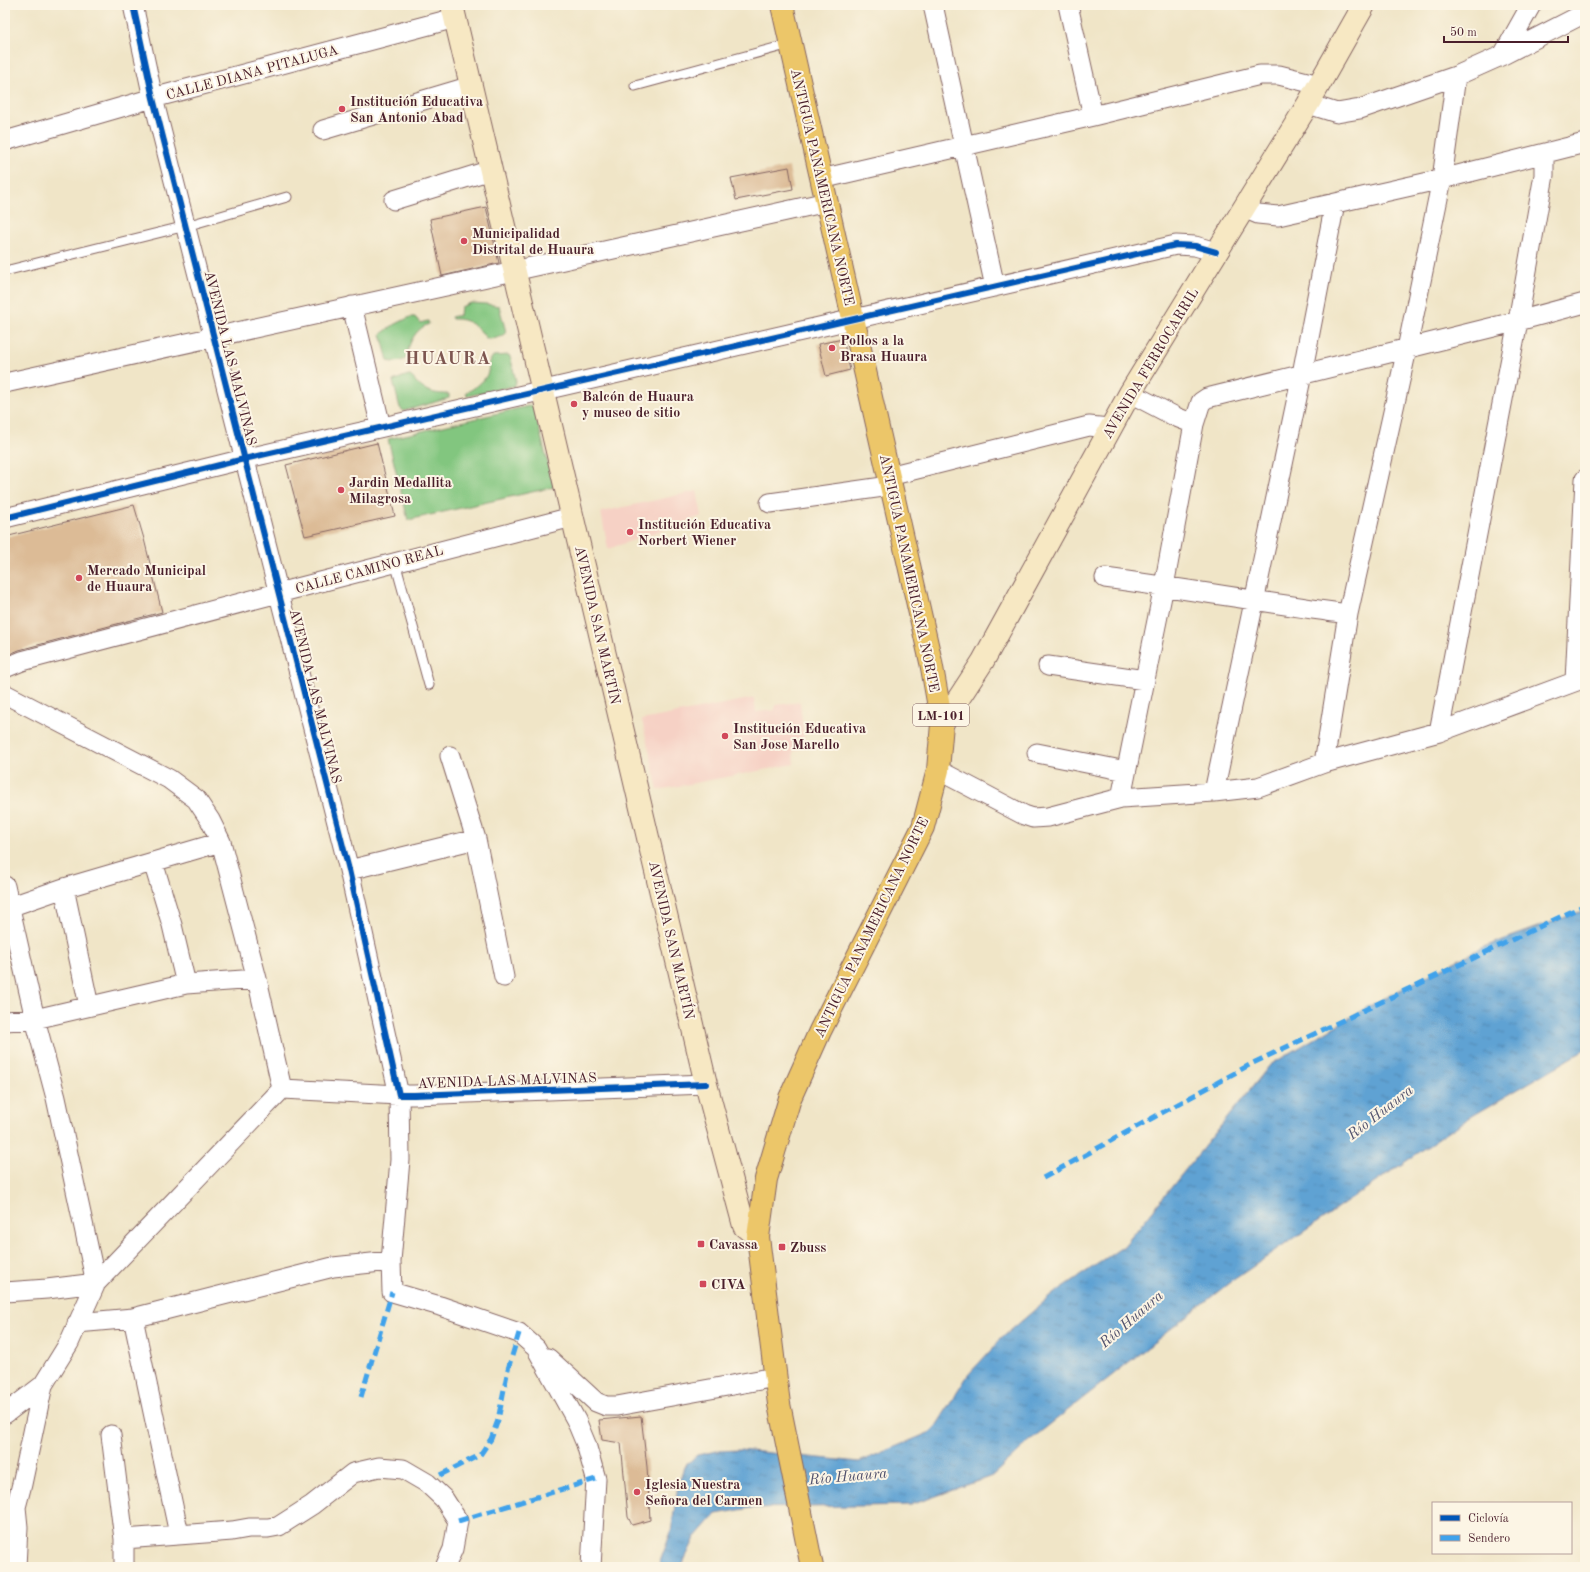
<svg xmlns="http://www.w3.org/2000/svg" width="1590" height="1572" font-family="'Old Standard TT',serif">
<style>
.built{fill:#f6d1c5}
.green{fill:#82c67f;stroke:#667255}
.water{fill:url(#water-ripples);stroke:#54607f}
.building{fill:#dcbb96}
.lines{fill:none;stroke-linecap:round;stroke-linejoin:round}
.service-casing{stroke:#846462;stroke-width:11}
.minor-casing{stroke:#846462;stroke-width:21}
.secondary-casing{stroke:#846462;stroke-width:24}
.primary-casing{stroke:#846462;stroke-width:24}
.service{stroke:#fff;stroke-width:9}
.minor{stroke:#fff;stroke-width:19}
.secondary{stroke:#f7e8c3;stroke-width:22}
.primary{stroke:#ecc669;stroke-width:22}
.quiet{stroke:#40a2eb;stroke-width:5;stroke-dasharray:10 5;stroke-linecap:butt}
.cycleway-casing{stroke:#fcf5e5;stroke-width:8}
.cycleway{stroke:#0057b8;stroke-width:6}
.poi-dot{fill:#d1495b;stroke:#fcf5e5;stroke-width:1.5}
.labels{text-anchor:middle;stroke-width:4;stroke-linejoin:round;paint-order:stroke}
.shield{fill:#fcf5e5;stroke:#7f5f63;stroke-width:1}
.shield-label{font-size:13px;font-weight:bold;fill:#4a1f2b}
.street-label{font-size:14px;fill:#4a1f2b;stroke:#fcf5e5}
.poi-label{font-size:14px;font-weight:bold;fill:#4a1f2b;stroke:#fcf5e5;text-anchor:start}
.water-label{font-size:15px;font-style:italic;fill:#52536e;stroke:#fcf5e5}
.district-label{font-size:18px;font-weight:bold;letter-spacing:1px;fill:#7d5650;stroke:#fcf5e5}
</style>
<defs>
<pattern id="water-ripples" width="26" height="14" patternUnits="userSpaceOnUse"><rect width="26" height="14" fill="#5fa2d3"/><path d="M2 4q2-2 4 0t4 0M15 11q2-2 4 0t4 0" fill="none" stroke="#5083ab"/></pattern>
</defs>
<rect width="100%" height="100%" fill="#fcf5e5"/>
<filter id="ink" filterUnits="userSpaceOnUse"><feTurbulence type="fractalNoise" baseFrequency=".025" numOctaves="2"/><feDisplacementMap in="SourceGraphic" scale="8" xChannelSelector="R" yChannelSelector="G"/><feConvolveMatrix kernelMatrix="1 2 1 2 8 2 1 2 1" color-interpolation-filters="sRGB"/></filter>
<filter id="wash" filterUnits="userSpaceOnUse"><feTurbulence type="fractalNoise" baseFrequency=".012" numOctaves="4" result="noise"/><feDisplacementMap in="SourceGraphic" scale="16" xChannelSelector="R" yChannelSelector="G"/><feGaussianBlur stdDeviation="0.9" result="paint"/><feColorMatrix in="noise" values="0 0 0 0 0 0 0 0 0 0 0 0 0 0 0 0 0 1.4 0 .05"/><feComposite in="paint" operator="in"/></filter>
<g filter="url(#wash)">
<rect width="100%" height="100%" fill="#f0e5c7"/>
<path class="built" d="M697,491L702,516L608,549L601,512Z
M754,698L756,712L775,710V705L800,702L805,748L793,751L794,764L658,790L642,720Z"/>
<path class="green" d="M471,303L486,304L499,306L506,332C502,338 492,340 486,338C478,326 467,318 452,319L451,317L460,315L461,307Z
M410,317H415L420,323L428,321L429,324C418,328 411,338 408,350C408,352 409,354 408,356C405,362 393,363 388,361L381,334L392,326Z
M509,355L511,359L516,382L514,386L467,396L466,393C474,388 485,382 488,372C489,367 489,361 493,356Z
M408,375C413,377 414,380 418,384C426,393 438,394 449,394V398L404,411L400,408L393,381Z
M533,405L554,487L408,520L388,439Z"/>
<path class="water" d="M1585,910V1050L1469,1118L1229,1283L1034,1437L992,1476L911,1505L751,1508L716,1514L695,1538L681,1567H658L671,1532L678,1485L684,1467L697,1455L717,1451L740,1450L859,1462L933,1431L968,1375L1003,1337L1053,1294L1124,1246L1270,1065L1369,1006L1481,948Z"/>
<g id="blocks">
<path class="building" d="M789,167L793,189L736,200L731,178Z
M486,207L499,263L442,276L430,219Z
M843,339L850,370L826,376L818,344Z
M377,443L395,516L305,536L286,465Z
M134,505L144,539L162,612L19,650L5,656V537Z
M641,1416L647,1467L650,1520L632,1525L628,1517L621,1443L602,1440L599,1420Z"/>
</g>
</g>
<g filter="url(#ink)">
<use href="#blocks" fill-opacity="0" stroke="#846462" stroke-width="1"/>
<g class="lines">
<defs>
<path id="service" d="M635,86L790,44
M5,271L186,226L287,197
M395,562L429,685"/>
<path id="minor" d="M133,5L153,98L349,870L399,1095H414L706,1084
M933,5L995,287
M1068,5L1093,116
M1503,55L1531,5
M1308,104L1337,113L1360,109L1456,76L1503,55L1585,13
M323,130L471,86
M5,141L153,98L455,18
M821,179L1093,116L1260,75H1279L1319,85
M394,200L491,170
M1244,208L1258,214L1278,216L1442,179L1585,143
M352,306L381,427
M5,383L827,202
M1130,393L1176,417L1194,424
M889,476L1089,426L1109,428
M770,503L890,486
M5,518L244,459L1176,245L1195,246L1216,252
M1105,578C1187,589 1267,603 1348,614
M1048,666L1145,680
M5,668L22,661L278,593L572,517
M1575,681L1585,479
M5,694L169,779L196,799L210,820L221,842L257,979L282,1089L399,1095L400,1160L391,1261L392,1292L440,1306L519,1333L536,1348L576,1420L586,1444L596,1479L591,1567
M1439,732L1518,321L1544,175V154
M1037,753L1126,771
M450,756L476,839L504,977
M1324,763L1348,614L1407,349L1442,179L1456,76
M938,770L1024,815L1033,818L1048,817L1121,798L1214,792L1258,787L1324,763L1439,732L1585,678
M1214,792L1302,374L1335,203
M1121,798L1164,586L1194,424L1201,402L1207,398L1518,321L1585,303
M153,862L172,925L186,984
M349,870L476,839
M5,886L35,1019L56,1098L96,1283L69,1343L43,1385L22,1484L16,1507L18,1527L16,1567
M64,888L89,1006
M9,907L64,888L221,842
M5,1021L35,1019L186,984L257,979
M5,1292L47,1289L96,1283L282,1089
M133,1318L179,1534
M77,1323L133,1318L333,1267L391,1261
M548,1358L596,1402L606,1406H617L776,1377
M5,1414L43,1385
M111,1435L124,1539V1567
M124,1539L232,1531L249,1528H268L279,1526L312,1505L353,1473L379,1467L403,1469L427,1483L444,1499L458,1521L453,1549L445,1567"/>
<path id="secondary" d="M452,5L706,1084L744,1226L758,1237
M942,724L983,661L1130,393L1308,104L1364,5"/>
<path id="primary" d="M782,5L931,662L942,724L938,770L923,827L820,1031L790,1098L766,1179L758,1237L779,1404L812,1567"/>
</defs>
<use href="#service" class="service-casing"/>
<use href="#minor" class="minor-casing"/>
<use href="#secondary" class="secondary-casing"/>
<use href="#primary" class="primary-casing"/>
<use href="#service" class="service"/>
<use href="#minor" class="minor"/>
<use href="#secondary" class="secondary"/>
<use href="#primary" class="primary"/>
<path class="quiet" d="M1043,1178L1253,1063L1585,905
M361,1397L392,1292
M440,1475L480,1455L491,1439L498,1420L508,1369L519,1333
M458,1521L596,1479"/>
<defs>
<path id="cycleway" d="M133,5L153,98L349,870L399,1095H414L706,1084
M5,518L244,459L1176,245L1195,246L1216,252"/>
</defs>
<use href="#cycleway" class="cycleway-casing"/>
<use href="#cycleway" class="cycleway"/>
</g>
</g>
<g class="poi-dot">
<circle cx="342" cy="109" r="4"/>
<circle cx="464" cy="241" r="4"/>
<circle cx="832" cy="348" r="4"/>
<circle cx="574" cy="404" r="4"/>
<circle cx="341" cy="490" r="4"/>
<circle cx="630" cy="532" r="4"/>
<circle cx="79" cy="578" r="4"/>
<circle cx="725" cy="736" r="4"/>
<rect x="697" y="1240" width="8" height="8" rx="2"/>
<rect x="778" y="1243" width="8" height="8" rx="2"/>
<rect x="699" y="1280" width="8" height="8" rx="2"/>
<circle cx="637" cy="1492" r="4"/>
</g>
<g class="labels">
<rect class="shield" x="913" y="704" width="56" height="22" rx="3"/>
<g class="shield-label">
<text x="941" y="720">LM-101</text>
</g>
<g class="street-label">
<text transform="translate(252 72) rotate(-15)" y="5">CALLE DIANA PITALUGA</text>
<text transform="translate(823 187) rotate(77)" y="5">ANTIGUA PANAMERICANA NORTE</text>
<text transform="translate(231 358) rotate(76)" y="5">AVENIDA LAS MALVINAS</text>
<text transform="translate(1150 363) rotate(-59)" y="5">AVENIDA FERROCARRIL</text>
<text transform="translate(369 569) rotate(-15)" y="5">CALLE CAMINO REAL</text>
<text transform="translate(910 573) rotate(78)" y="5">ANTIGUA PANAMERICANA NORTE</text>
<text transform="translate(598 625) rotate(77)" y="5">AVENIDA SAN MARTÍN</text>
<text transform="translate(316 696) rotate(76)" y="5">AVENIDA LAS MALVINAS</text>
<text transform="translate(871 927) rotate(-64)" y="5">ANTIGUA PANAMERICANA NORTE</text>
<text transform="translate(672 940) rotate(77)" y="5">AVENIDA SAN MARTÍN</text>
<text transform="translate(507 1080) rotate(-2)" y="5">AVENIDA LAS MALVINAS</text>
</g>
<g class="poi-label">
<text x="350" y="106">Institución Educativa<tspan x="350" dy="16">San Antonio Abad</tspan></text>
<text x="472" y="238">Municipalidad<tspan x="472" dy="16">Distrital de Huaura</tspan></text>
<text x="840" y="345">Pollos a la<tspan x="840" dy="16">Brasa Huaura</tspan></text>
<text x="582" y="401">Balcón de Huaura<tspan x="582" dy="16">y museo de sitio</tspan></text>
<text x="349" y="487">Jardin Medallita<tspan x="349" dy="16">Milagrosa</tspan></text>
<text x="638" y="529">Institución Educativa<tspan x="638" dy="16">Norbert Wiener</tspan></text>
<text x="87" y="575">Mercado Municipal<tspan x="87" dy="16">de Huaura</tspan></text>
<text x="733" y="733">Institución Educativa<tspan x="733" dy="16">San Jose Marello</tspan></text>
<text x="709" y="1249">Cavassa</text>
<text x="790" y="1252">Zbuss</text>
<text x="711" y="1289">CIVA</text>
<text x="645" y="1489">Iglesia Nuestra<tspan x="645" dy="16">Señora del Carmen</tspan></text>
</g>
<g class="water-label">
<text transform="translate(1380 1112) rotate(-38)" y="5">Río Huaura</text>
<text transform="translate(1131 1319) rotate(-41)" y="5">Río Huaura</text>
<text transform="translate(848 1476) rotate(-5)" y="5">Río Huaura</text>
</g>
<g class="district-label">
<text x="448" y="364">HUAURA</text>
</g>
</g>
<rect width="1590" height="1572" fill="none" stroke="#fcf5e5" stroke-width="20"/>
<rect x="1432" y="1502" width="140" height="52" fill="#fcf5e5" stroke="#b59f9b"/>
<rect x="1440" y="1515" width="20" height="6" fill="#0057b8" stroke="#b59f9b"/>
<text x="1468" y="1522" font-size="12" fill="#4a1f2b">Ciclovía</text>
<rect x="1440" y="1535" width="20" height="6" fill="#40a2eb" stroke="#b59f9b"/>
<text x="1468" y="1542" font-size="12" fill="#4a1f2b">Sendero</text>
<path d="M1444 36v6h124v-6" fill="none" stroke="#4a1f2b" stroke-width="2"/>
<text x="1450" y="36" font-size="12" fill="#4a1f2b" stroke="#fcf5e5" stroke-width="3" paint-order="stroke">50 m</text>
</svg>
